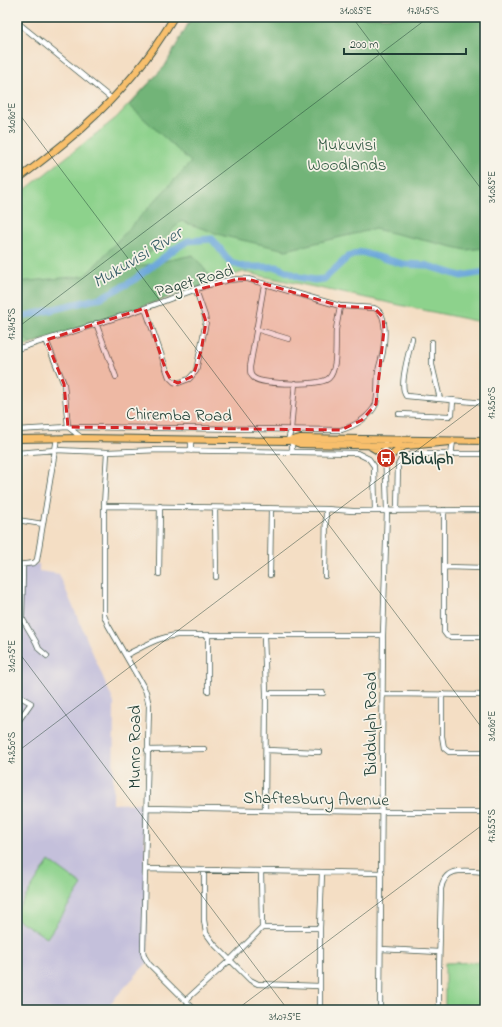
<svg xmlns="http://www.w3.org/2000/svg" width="502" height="1027" font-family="'Indie Flower',sans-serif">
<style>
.industrial{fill:#c4c0db}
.green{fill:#8dd28c;stroke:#568860}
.forest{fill:#72b478;stroke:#487856}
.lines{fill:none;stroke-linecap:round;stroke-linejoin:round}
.river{stroke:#68a5da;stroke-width:7}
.minor-casing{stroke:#3f554a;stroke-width:6}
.major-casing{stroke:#3f554a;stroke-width:8}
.minor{stroke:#fff;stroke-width:4.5}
.major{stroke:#f8bf6c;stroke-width:6}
.marked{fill:#d62828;fill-opacity:0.2;stroke:#d62828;stroke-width:3;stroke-dasharray:8 5;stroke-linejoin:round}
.ticks{fill:none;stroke:#1f3d34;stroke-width:1;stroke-opacity:0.45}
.labels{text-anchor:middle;stroke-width:3.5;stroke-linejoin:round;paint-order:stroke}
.park-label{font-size:17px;fill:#355b46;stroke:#f7f3e8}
.street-label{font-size:17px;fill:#1f3d34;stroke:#f7f3e8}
.poi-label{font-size:17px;font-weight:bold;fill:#1f3d34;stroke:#f7f3e8;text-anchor:start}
.water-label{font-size:18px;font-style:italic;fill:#355c66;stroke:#f7f3e8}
.neatline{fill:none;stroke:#1f3d34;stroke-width:1.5}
.ticks-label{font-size:10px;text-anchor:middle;fill:#1f3d34}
</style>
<rect width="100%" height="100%" fill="#f7f3e8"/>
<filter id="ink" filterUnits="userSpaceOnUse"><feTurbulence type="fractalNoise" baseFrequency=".025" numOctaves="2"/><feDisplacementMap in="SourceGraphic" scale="8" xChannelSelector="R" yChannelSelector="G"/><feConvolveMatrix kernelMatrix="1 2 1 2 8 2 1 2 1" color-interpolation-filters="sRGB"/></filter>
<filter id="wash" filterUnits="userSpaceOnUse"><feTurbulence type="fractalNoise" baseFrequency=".012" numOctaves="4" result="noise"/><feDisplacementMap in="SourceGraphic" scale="16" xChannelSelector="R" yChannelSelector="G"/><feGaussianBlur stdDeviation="0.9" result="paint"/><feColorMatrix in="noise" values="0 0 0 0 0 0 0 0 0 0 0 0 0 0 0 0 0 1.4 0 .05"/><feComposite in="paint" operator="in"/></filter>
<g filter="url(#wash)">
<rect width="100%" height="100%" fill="#f4dec4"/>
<path class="industrial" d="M39,564V571L59,574L114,703L113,804L144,803L148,962L104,1010H17V567Z"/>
<path class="green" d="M192,17H485V323L243,272L17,349V196L116,118L165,66Z
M49,861L82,885L47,938L17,919V910Z
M485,962V1010H445V963Z"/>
<path class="forest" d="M192,17H231L232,22L236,17H485V248L466,250L375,229L286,250L224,236L181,221L136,267L193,255L215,282L31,344L17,332V282L85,276L191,162L129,105L165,66Z"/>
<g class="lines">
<path class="river" d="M17,318L100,298L131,282L176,248L188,241L212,239L231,263L245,267H277L299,277L314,280L324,279L348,257L361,252L403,264L425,265L461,276L485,272"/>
</g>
</g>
<g filter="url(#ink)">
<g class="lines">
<defs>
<path id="minor" d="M17,22L112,99
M264,285L250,367C250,372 250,375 254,378C263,385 322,386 329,378C338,369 335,342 336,330C337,322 339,314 340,306
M145,308L169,377L174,382L178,383L189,379L196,371L206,322L205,316L196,290
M96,323L116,377
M256,329L289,339
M412,338C410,351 398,385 406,396L485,403
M46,340L64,384L68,427L82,438
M432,342V365L440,399
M17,349C60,335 103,323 145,308C174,298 218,277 248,279L340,306L374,308C388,313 385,338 383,351C382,358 379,365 378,372C377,383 378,393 376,404C370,417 355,426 341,430L68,427L17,430
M399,414L449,416L452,414L453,400
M288,441L291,429L295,383
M191,451V440
M107,452L104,506V615L108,625L143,686L146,692L149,706L143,951L144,956L149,964L195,1010
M292,452V441
M17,453L55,450L107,452L160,450L357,453L369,459L374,466L375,511
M451,455L453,441
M104,506L326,509L353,511L485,510
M215,508L216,577
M397,510L398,465L402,458L412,454H485
M444,510V632L447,636L450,637H485
M17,520L43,524
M17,565L34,563L37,560L57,438
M23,565L22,618L36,642L39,649L47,656
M444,567L485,568
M159,574L160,506
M270,575L271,509
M325,576L326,509
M208,635V691
M264,635L266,693L265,810
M126,655C143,647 158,637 177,635H383
M266,693H323
M383,694L485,695
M442,694V736L444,748L449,752H485
M17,695L31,703L17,723
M147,750L204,749
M266,750L319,752
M147,808L382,812H485
M146,869L382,873
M204,870V920L206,933L214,944L250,980L258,984L320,986
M261,871L262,928H320
M381,949L439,952
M186,1000L230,960L262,928
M320,1010V928L322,872
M380,1010L383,635L387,511L385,443
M439,1010V971L441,889C445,865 466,871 485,872"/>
<path id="major" d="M17,180C39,163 62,146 83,127C119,95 150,58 174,17
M17,439L82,438L288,441L301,438L485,441
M292,441L300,444L407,446L450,442
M368,445L378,451L385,463L394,453L405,446"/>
</defs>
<use href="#minor" class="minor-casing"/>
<use href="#major" class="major-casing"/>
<use href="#minor" class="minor"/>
<use href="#major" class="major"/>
</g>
</g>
<path class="marked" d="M238,279H248L340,306L374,308L383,317L384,330L376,404L362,420L341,430L68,427L64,384L46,340L145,308L166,371L171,380L178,383L193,376L201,351L206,322L196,290Z"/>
<path class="ticks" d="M352,17L485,194M17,111L485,732M17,328L429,17M17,650L288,1010M17,752L485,399M236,1010L485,823"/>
<defs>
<symbol id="bus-disc" viewBox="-11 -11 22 22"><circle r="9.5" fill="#c8321e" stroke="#f7f3e8"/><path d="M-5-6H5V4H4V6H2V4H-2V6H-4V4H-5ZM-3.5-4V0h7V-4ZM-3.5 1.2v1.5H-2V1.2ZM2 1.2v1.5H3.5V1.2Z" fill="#fff"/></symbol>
</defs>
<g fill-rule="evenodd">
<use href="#bus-disc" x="375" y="447" width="22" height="22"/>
</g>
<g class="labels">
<g class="park-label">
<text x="347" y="150">Mukuvisi<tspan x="347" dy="20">Woodlands</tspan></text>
</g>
<g class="street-label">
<text transform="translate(194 280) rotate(-16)" y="6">Paget Road</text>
<text transform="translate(179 414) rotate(1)" y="6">Chiremba Road</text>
<text transform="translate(370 724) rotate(-90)" y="6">Biddulph Road</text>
<text transform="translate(134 747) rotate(-90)" y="6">Munro Road</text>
<text transform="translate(316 798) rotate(1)" y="6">Shaftesbury Avenue</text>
</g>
<g class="poi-label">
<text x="400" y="464">Bidulph</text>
</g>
<g class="water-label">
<text transform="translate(137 257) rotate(-31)" y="6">Mukuvisi River</text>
</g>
</g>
<rect width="502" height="1027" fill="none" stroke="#f7f3e8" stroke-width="44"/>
<path d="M344 48v6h122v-6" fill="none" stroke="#1f3d34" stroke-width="2"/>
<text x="350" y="48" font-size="12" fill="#1f3d34" stroke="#f7f3e8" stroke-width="3" paint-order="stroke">200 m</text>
<rect x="22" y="22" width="458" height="983" class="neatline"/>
<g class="ticks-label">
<text x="356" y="14">31.085°E</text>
<text x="423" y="14">17.845°S</text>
<text transform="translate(11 118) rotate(-90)" y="4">31.080°E</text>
<text transform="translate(491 187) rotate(-90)" y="4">31.085°E</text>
<text transform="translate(11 324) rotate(-90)" y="4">17.845°S</text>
<text transform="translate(491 403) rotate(-90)" y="4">17.850°S</text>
<text transform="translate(11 656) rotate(-90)" y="4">31.075°E</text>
<text transform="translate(491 726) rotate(-90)" y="4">31.080°E</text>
<text transform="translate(11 748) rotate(-90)" y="4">17.850°S</text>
<text transform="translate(491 826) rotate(-90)" y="4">17.855°S</text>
<text x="285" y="1020">31.075°E</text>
</g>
</svg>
